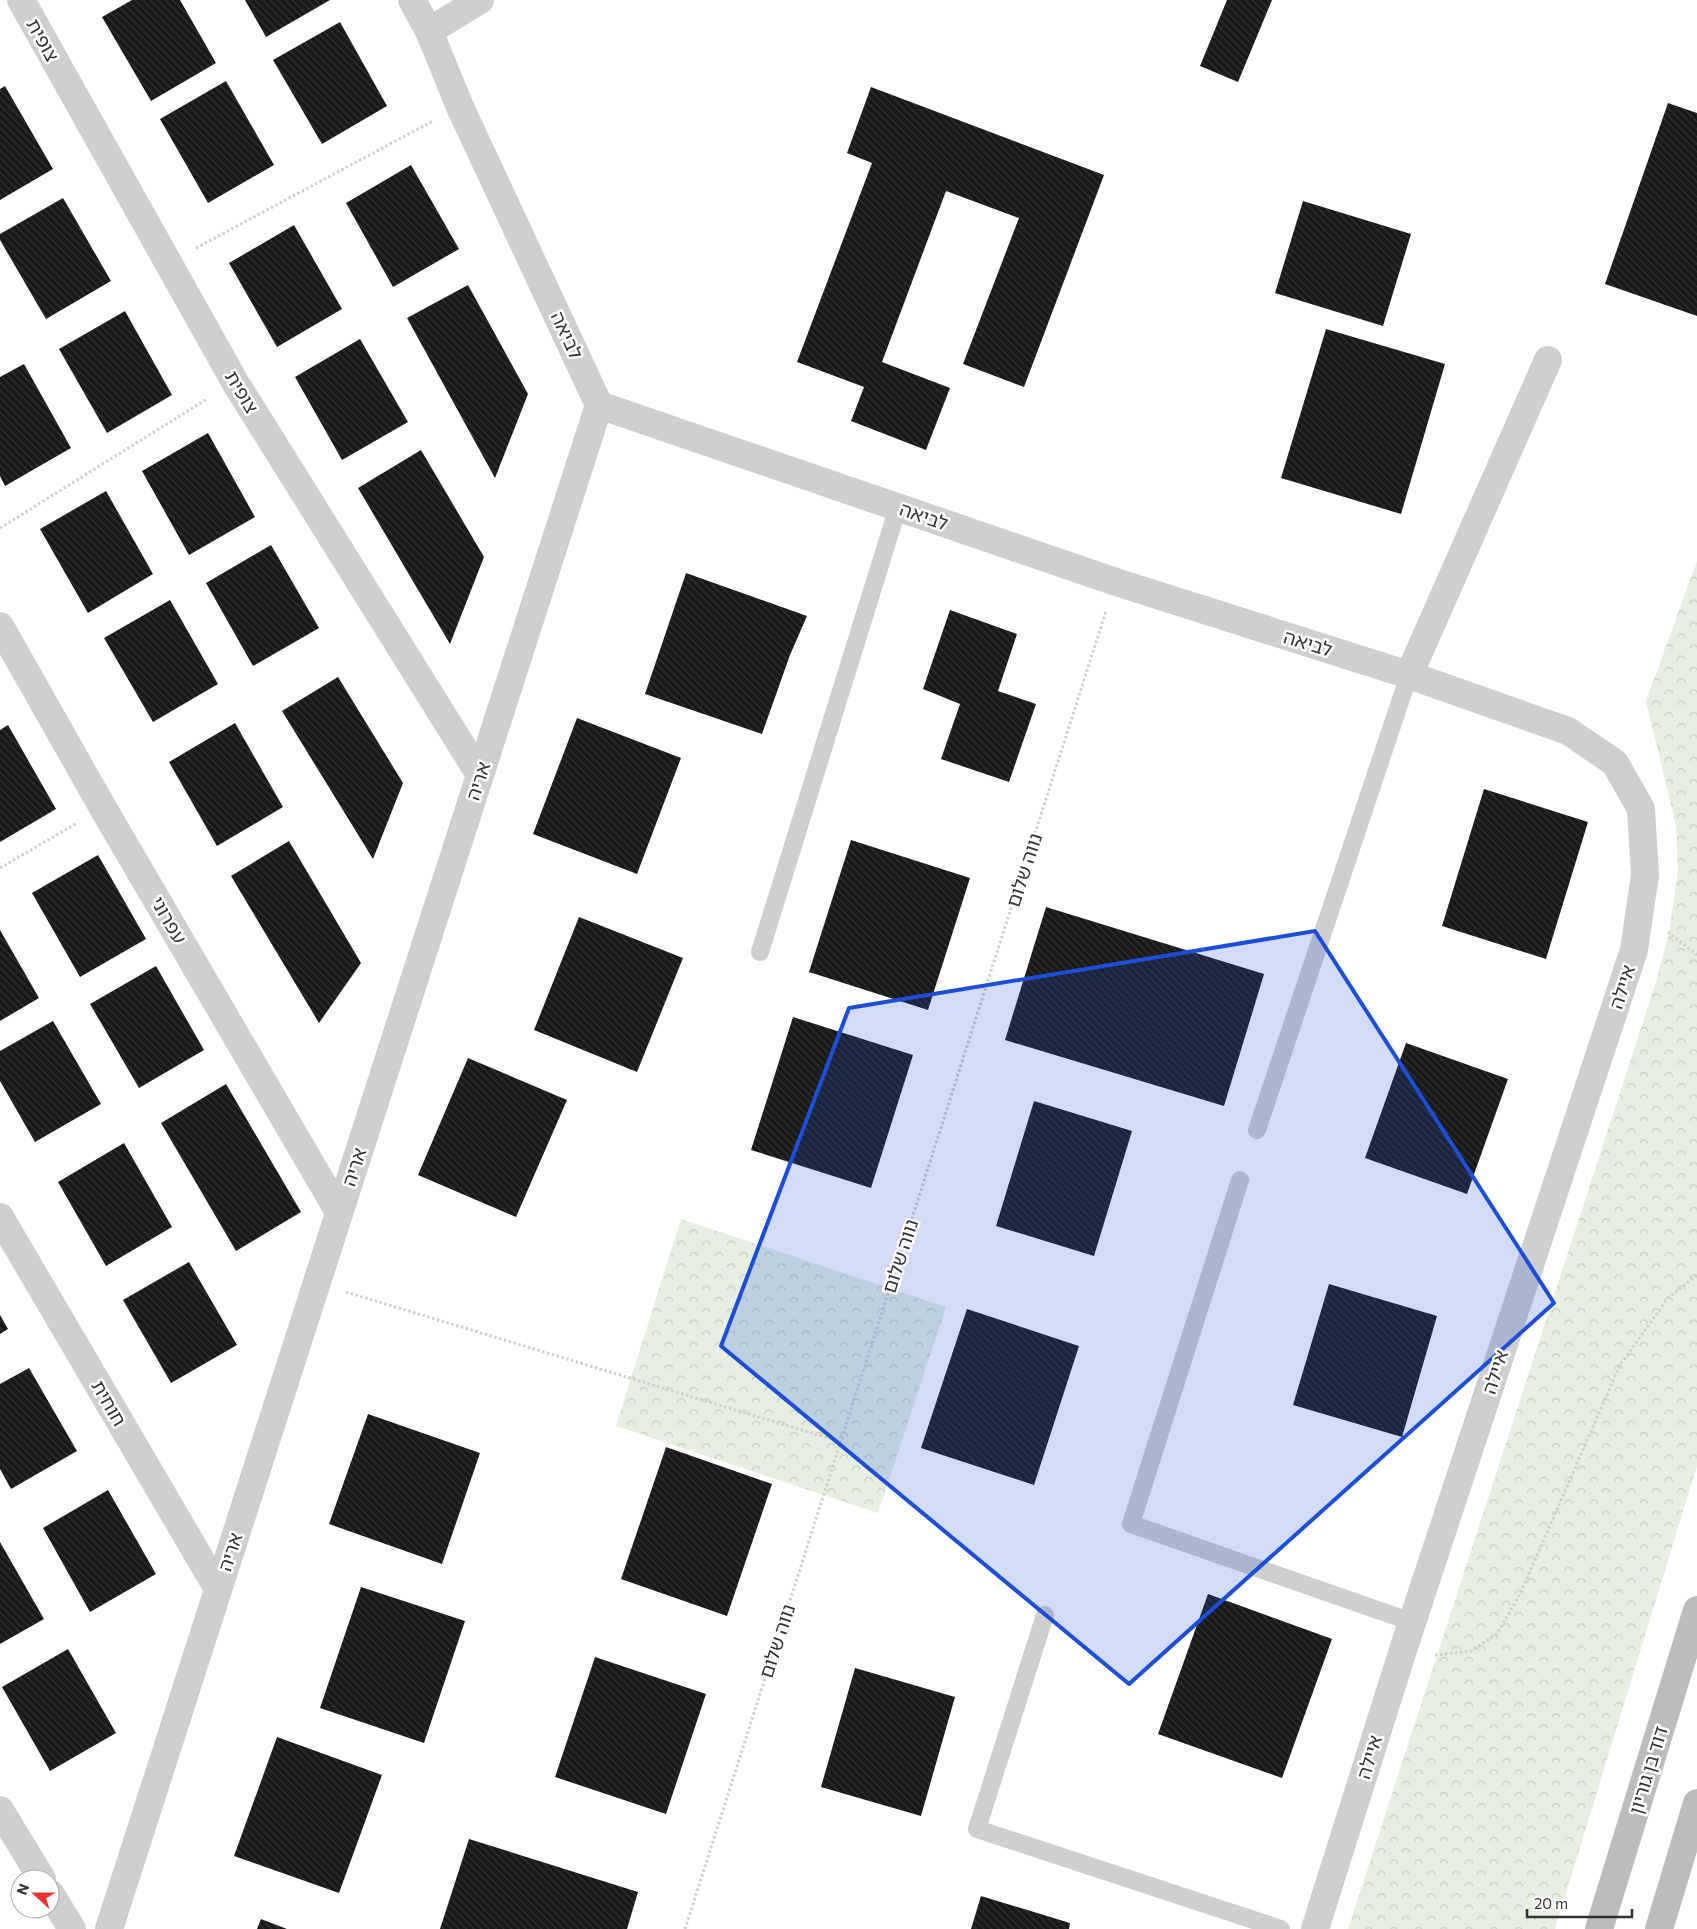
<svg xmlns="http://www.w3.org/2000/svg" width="1697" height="1929" font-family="Commissioner,'Noto Sans Hebrew',sans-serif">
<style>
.forest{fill:url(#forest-crowns)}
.building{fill:url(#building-back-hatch)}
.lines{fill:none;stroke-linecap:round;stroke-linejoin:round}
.path{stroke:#cfcfcf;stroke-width:3;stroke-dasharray:2.5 2.5;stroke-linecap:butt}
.lane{stroke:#cfcfcf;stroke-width:18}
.street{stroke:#cfcfcf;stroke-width:28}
.secondary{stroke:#bcbcbc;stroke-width:28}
.marked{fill:#1d4ed8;fill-opacity:0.2;stroke:#1d4ed8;stroke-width:4;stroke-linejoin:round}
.labels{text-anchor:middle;stroke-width:5;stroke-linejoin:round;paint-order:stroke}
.street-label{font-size:19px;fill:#323232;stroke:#fff}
</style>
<defs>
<pattern id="forest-crowns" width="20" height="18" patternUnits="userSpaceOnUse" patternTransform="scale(1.25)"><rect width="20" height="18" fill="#e7efe1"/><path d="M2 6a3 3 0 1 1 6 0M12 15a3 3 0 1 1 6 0" fill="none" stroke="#c7cdc2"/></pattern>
<pattern id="building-back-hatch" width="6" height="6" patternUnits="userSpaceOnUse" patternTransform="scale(1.25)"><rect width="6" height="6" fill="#191919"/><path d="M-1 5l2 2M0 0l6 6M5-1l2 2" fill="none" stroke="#323232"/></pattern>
</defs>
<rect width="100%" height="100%" fill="#fff"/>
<path class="forest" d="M1697,561V1466L1555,1929H1348L1655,985L1669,934L1678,870L1676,826L1646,701Z
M681,1219L946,1307L878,1513L616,1426Z"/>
<path class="building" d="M132,0H180L216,63L151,101L102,17Z
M245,0H330L266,37Z
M1227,0H1272L1238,82L1200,66Z
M340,22L387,106L322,144L273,60Z
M226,81L274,165L208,203L160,119Z
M5,86L53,169L0,200V89Z
M871,87L1104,175L1024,387L963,364L1019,218L946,191L882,362L950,388L926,450L851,421L864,387L797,362L872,163L847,153Z
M1668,103L1697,113V316L1605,284Z
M411,165L459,249L393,287L346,203Z
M63,198L111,281L46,319L0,240V234Z
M1303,201L1411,234L1383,326L1275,293Z
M294,225L342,309L277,347L229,263Z
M468,285L528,394L495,478L407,318Z
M125,311L172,395L107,433L59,349Z
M1326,329L1445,364L1401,514L1281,478Z
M360,339L408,422L342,460L295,377Z
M24,364L71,448L5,486L0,476V377Z
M208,433L255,517L189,555L142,471Z
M421,450L484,557L450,644L358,488Z
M106,491L153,574L88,613L40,529Z
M271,545L319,628L253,666L206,583Z
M686,573L807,616L790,655L762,734L645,694Z
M170,600L218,684L153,722L104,638Z
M950,610L1017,634L998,691L1036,704L1009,782L941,759L960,704L923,689Z
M338,677L403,783L373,859L282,711Z
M577,718L681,758L637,874L533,834Z
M235,723L283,807L217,846L169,762Z
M8,725L56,809L0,842V730Z
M1484,789L1588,822L1546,959L1442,926Z
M851,840L970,878L928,1010L809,972Z
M289,841L361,963L319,1023L231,876Z
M98,855L146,939L80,977L32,893Z
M1046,907L1264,974L1224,1106L1005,1040Z
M579,917L683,958L637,1072L534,1030Z
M0,930L39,998L0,1021Z
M156,966L204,1050L139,1088L90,1004Z
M793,1017L913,1055L871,1188L751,1150Z
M53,1021L101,1104L35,1142L0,1081V1051Z
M1406,1043L1508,1079L1467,1194L1365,1158Z
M468,1058L567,1100L516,1217L418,1175Z
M226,1084L301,1212L236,1251L161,1123Z
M1034,1101L1132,1131L1094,1256L996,1226Z
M124,1143L172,1227L106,1266L58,1182Z
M189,1262L237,1345L171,1383L123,1300Z
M1329,1284L1437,1316L1402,1437L1293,1405Z
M967,1309L1079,1346L1034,1485L921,1448Z
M0,1315L8,1329L0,1334Z
M29,1368L77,1451L11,1489L0,1469V1384Z
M368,1414L480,1453L442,1564L329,1524Z
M666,1447L772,1484L727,1616L621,1579Z
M108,1490L156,1574L90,1612L43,1528Z
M0,1542L44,1619L0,1644Z
M361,1587L465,1621L424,1743L320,1708Z
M1208,1594L1332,1639L1282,1778L1158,1734Z
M68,1649L116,1733L50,1771L2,1687Z
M595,1657L706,1694L666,1814L555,1777Z
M855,1668L955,1697L921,1816L821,1787Z
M277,1737L382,1775L339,1893L234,1856Z
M469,1839L638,1892L627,1929H440Z
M981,1896L1070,1923L1069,1929H971Z
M261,1919L287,1929H257Z"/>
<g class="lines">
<path class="path" d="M196,248L433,121
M0,528L207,399
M0,868L77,823
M1668,932L1697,955
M346,1292L841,1442
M1435,1655L1471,1651L1497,1634L1521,1592L1620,1365L1668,1298L1697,1275
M685,1929L1106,611"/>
<path class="lane" d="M760,952L898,507
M1257,1130L1409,675
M1240,1180L1131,1524L1412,1622
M1045,1615L977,1829L1281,1929"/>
<path class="street" d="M21,0L235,382L480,775
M412,0L429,31L460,107L599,405L1116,582L1409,675L1568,731L1615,763L1641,809L1645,875L1634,950L1404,1647L1315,1929
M429,31L480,0
M0,626L103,808L339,1212
M1409,675L1548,360
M0,1217L218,1589
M0,1810L42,1879
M50,1893L72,1929
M109,1929L599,405"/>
<path class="secondary" d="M1599,1929L1697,1610
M1659,1929L1697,1803"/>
</g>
<path class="marked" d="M1315,931L1554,1303L1129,1684L721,1346L849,1008Z"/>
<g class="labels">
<g class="street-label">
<text transform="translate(43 40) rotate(61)" y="7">צופית</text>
<text transform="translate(567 335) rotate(65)" y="7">לביאה</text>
<text transform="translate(242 392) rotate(59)" y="7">צופית</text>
<text transform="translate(924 516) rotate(19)" y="7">לביאה</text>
<text transform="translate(1308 643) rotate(17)" y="7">לביאה</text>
<text transform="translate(478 781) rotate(-72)" y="7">אריה</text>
<text transform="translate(1024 870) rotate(-72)" y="7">נווה שלום</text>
<text transform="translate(169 920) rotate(60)" y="7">עפרוני</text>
<text transform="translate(1622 987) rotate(-72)" y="7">איילה</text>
<text transform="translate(354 1167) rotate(-72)" y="7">אריה</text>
<text transform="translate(900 1256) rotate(-72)" y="7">נווה שלום</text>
<text transform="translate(1495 1372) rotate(-72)" y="7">איילה</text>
<text transform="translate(109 1403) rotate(60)" y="7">חוחית</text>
<text transform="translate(230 1552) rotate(-72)" y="7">אריה</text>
<text transform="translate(777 1641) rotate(-72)" y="7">נווה שלום</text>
<text transform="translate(1369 1757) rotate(-73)" y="7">איילה</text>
<text transform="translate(1648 1770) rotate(-73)" y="7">דוד בן גוריון</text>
</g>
</g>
<g transform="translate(35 1894) rotate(291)"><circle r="24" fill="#ffffff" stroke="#adadad"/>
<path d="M0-4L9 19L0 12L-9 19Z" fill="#ea3433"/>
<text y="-8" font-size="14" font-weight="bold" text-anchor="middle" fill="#323232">N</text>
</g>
<path d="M1527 1909v8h105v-8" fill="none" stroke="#323232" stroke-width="2.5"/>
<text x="1534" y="1909" font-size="15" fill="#323232" stroke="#ffffff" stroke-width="4" paint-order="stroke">20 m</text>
</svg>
